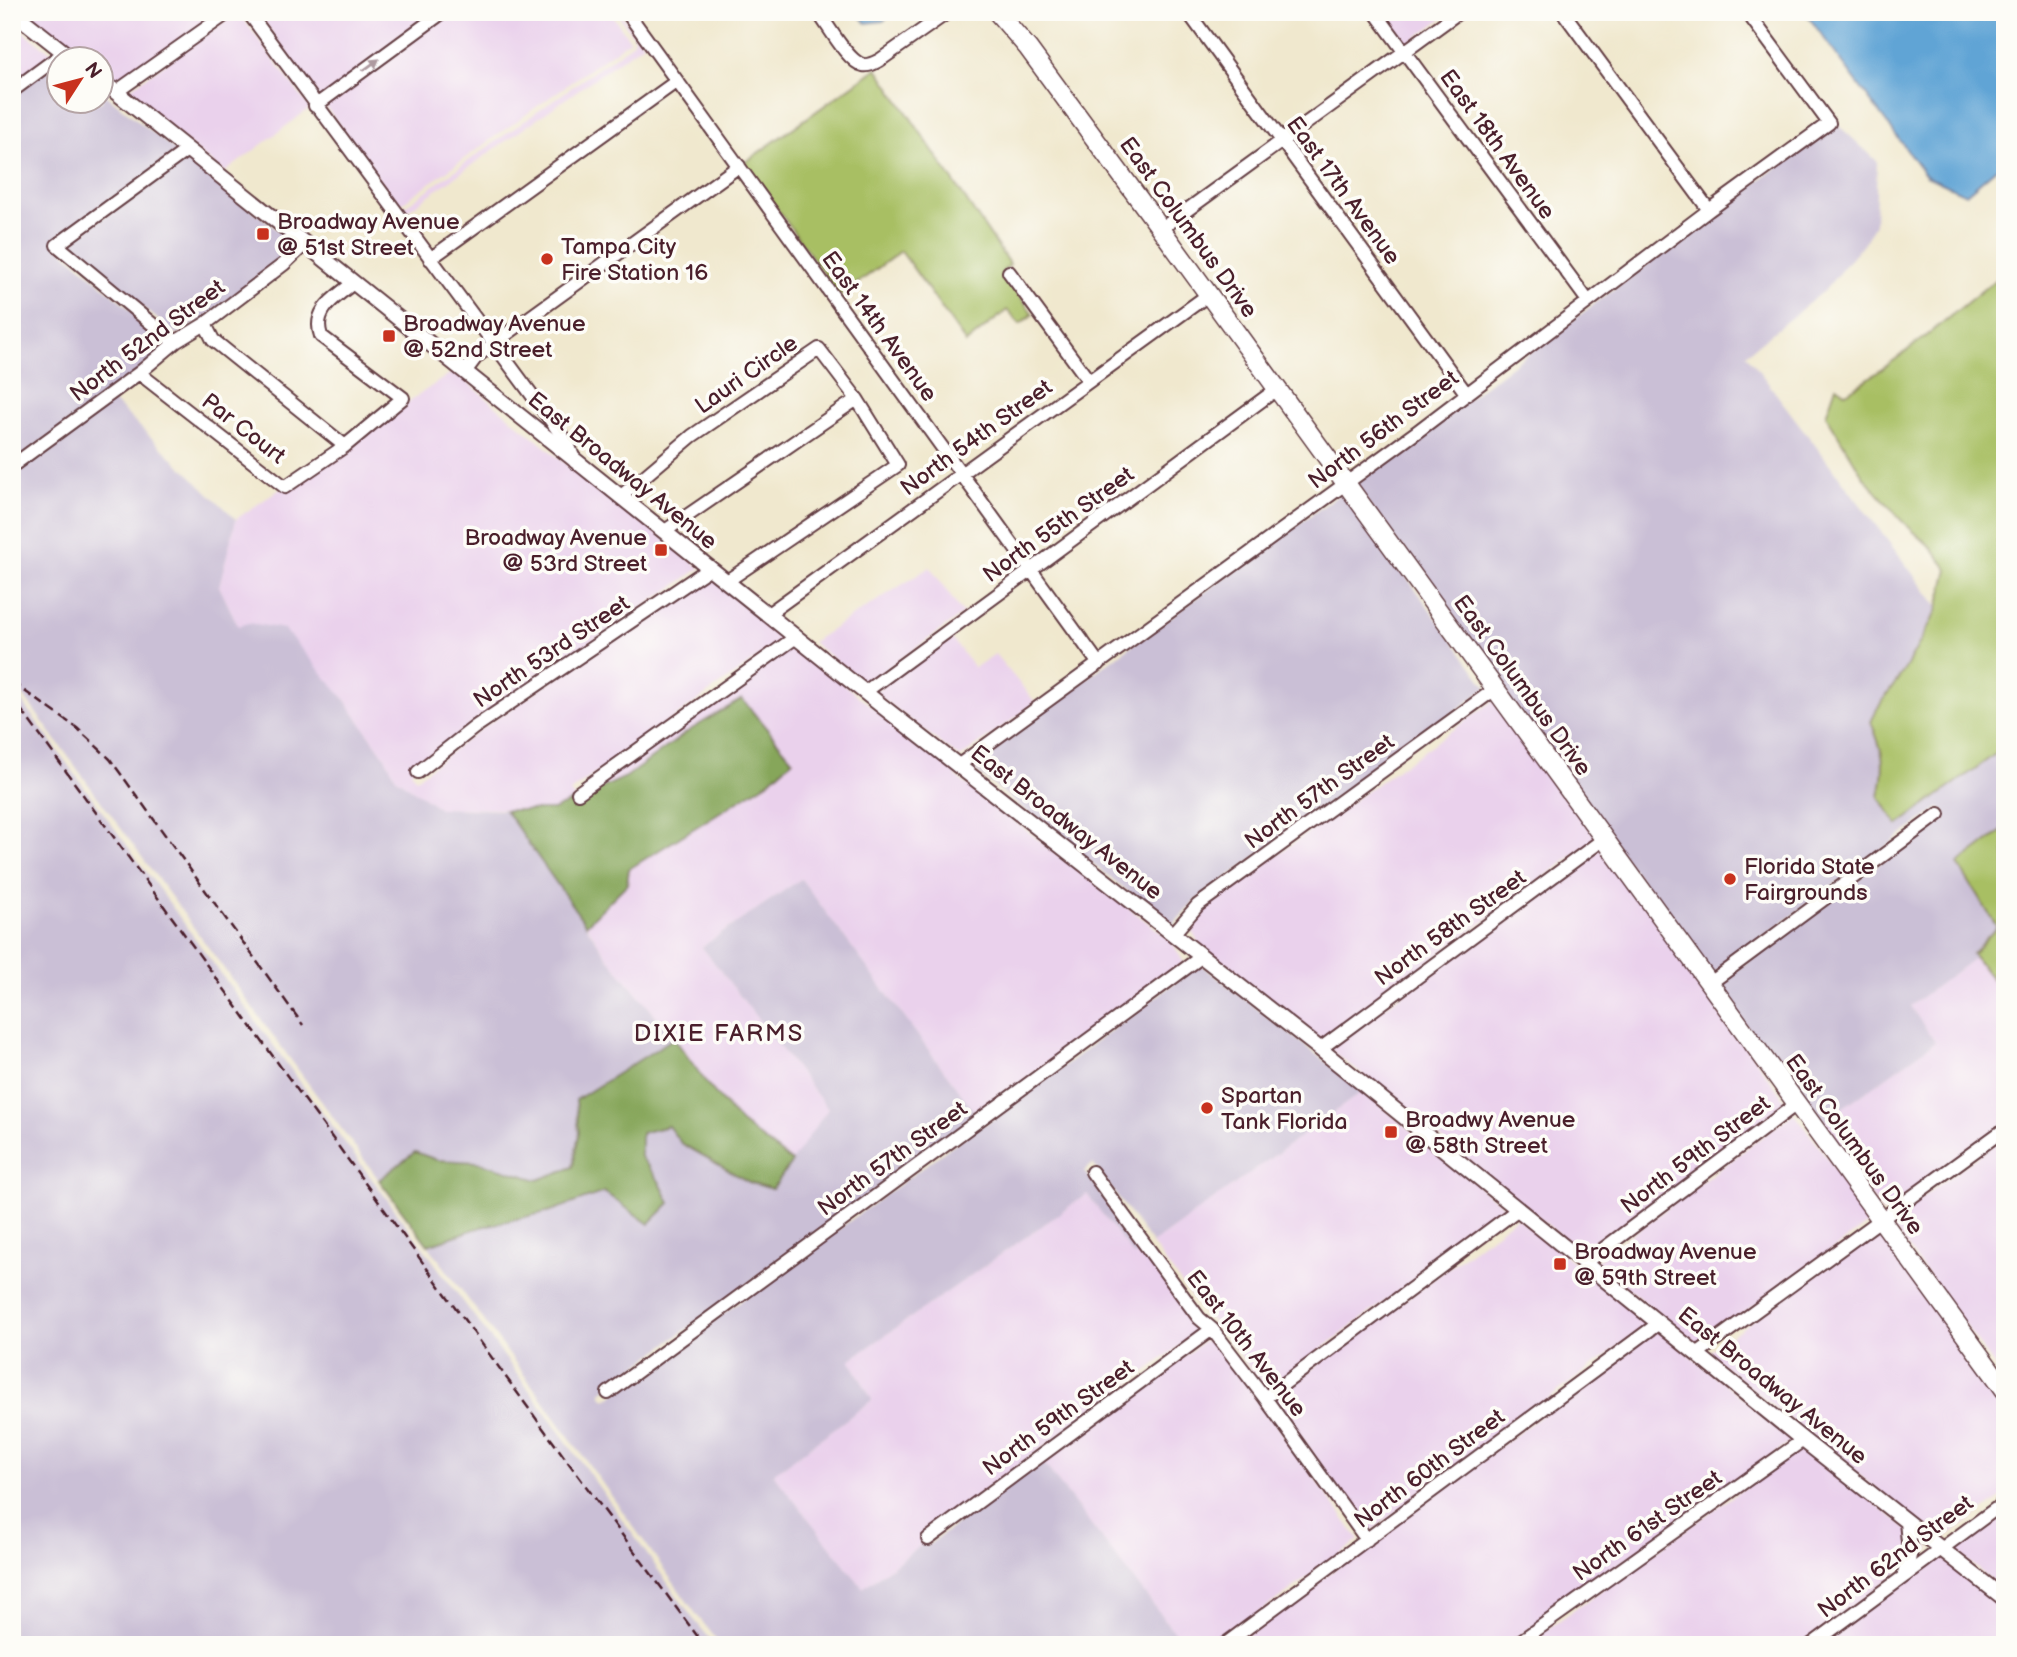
<svg xmlns="http://www.w3.org/2000/svg" width="2017" height="1657" font-family="'Balsamiq Sans',sans-serif">
<style>
.built{fill:#ead1ec}
.industrial{fill:#cabfd6}
.green{fill:#a8bf64;stroke:#796f48;stroke-width:2}
.forest{fill:#86a65a;stroke:#686242;stroke-width:2}
.water{fill:#61a4d5;stroke:#566280;stroke-width:2}
.lines{fill:none;stroke-linecap:round;stroke-linejoin:round}
.minor-casing{stroke:#633d43;stroke-width:16}
.tertiary-casing{stroke:#633d43;stroke-width:18}
.secondary-casing{stroke:#633d43;stroke-width:21}
.minor{stroke:#fff;stroke-width:12}
.tertiary{stroke:#fff;stroke-width:14}
.secondary{stroke:#fff;stroke-width:18}
.rail{stroke:#4a1f2b;stroke-width:2.5;stroke-dasharray:10 5;stroke-linecap:butt}
.oneway{fill:#ae9aa0}
.poi-dot{fill:#c8321e;stroke:#fdfcf7;stroke-width:2.5}
.labels{text-anchor:middle;stroke-width:7;stroke-linejoin:round;paint-order:stroke}
.street-label{font-size:23px;fill:#4a1f2b;stroke:#fdfcf7}
.poi-label{font-size:23px;fill:#4a1f2b;stroke:#fdfcf7;text-anchor:start}
.neighbourhood-label{font-size:24px;letter-spacing:2px;fill:#4a1f2b;stroke:#fdfcf7}
</style>
<rect width="100%" height="100%" fill="#fdfcf7"/>
<filter id="ink" filterUnits="userSpaceOnUse"><feTurbulence type="fractalNoise" baseFrequency=".0143" numOctaves="2"/><feDisplacementMap in="SourceGraphic" scale="14" xChannelSelector="R" yChannelSelector="G"/><feConvolveMatrix kernelMatrix="1 2 1 2 8 2 1 2 1" color-interpolation-filters="sRGB"/></filter>
<filter id="wash" filterUnits="userSpaceOnUse"><feTurbulence type="fractalNoise" baseFrequency=".00686" numOctaves="4" result="noise"/><feDisplacementMap in="SourceGraphic" scale="28" xChannelSelector="R" yChannelSelector="G"/><feGaussianBlur stdDeviation="1.57" result="paint"/><feColorMatrix in="noise" values="0 0 0 0 0 0 0 0 0 0 0 0 0 0 0 0 0 1.4 0 .05"/><feComposite in="paint" operator="in"/></filter>
<g filter="url(#wash)">
<rect width="100%" height="100%" fill="#f0e8ce"/>
<path class="built" d="M23,12H220L116,86L102,74V60L83,59Z
M238,12L310,108L224,173L125,92Z
M257,12H610L630,40L398,206Z
M616,12H620L643,44L404,213L401,209L632,44L634,37Z
M1382,12H1451L1406,45Z
M12,23L56,56L12,89Z
M454,371L572,469L574,468L701,568L472,723L411,771L416,779L478,731L709,575L787,637L570,792L575,799L553,810L439,808L396,778L385,757L342,696L238,626L219,586L236,519Z
M930,567L963,614L865,685L812,642Z
M950,636L974,668L995,654L1036,703L960,758L874,692Z
M795,644L863,700L959,772L955,776L1171,940L1184,963L977,1115L801,879L702,947L828,1109L792,1162L741,1123L708,1085L685,1051L612,963L586,925L627,884L629,869L768,782L742,699L690,730L626,777L583,795Z
M1496,699L1597,838L1321,1042L1202,949L1187,923L1201,909Z
M1603,846L1788,1105L1586,1256L1329,1048Z
M1975,957L2005,995V1123L1883,1213L1818,1125L1935,1042L1910,1006Z
M1363,1091L1508,1210L1267,1390L1214,1322L1204,1314L1152,1244Z
M1794,1113L1874,1220L1698,1346L1595,1262Z
M2005,1136V1380L1889,1222Z
M1087,1194L1134,1256L1142,1251L1203,1329L921,1538L924,1543L863,1588L773,1474L872,1400L850,1360Z
M1517,1217L1650,1323L1369,1533L1273,1398Z
M1880,1229L2005,1400V1495L1941,1541L1707,1353Z
M1658,1329L1794,1440L1507,1645H1233Z
M1211,1336L1260,1401L1359,1540L1215,1645H1184L1042,1461Z
M1803,1446L1931,1548L1802,1645H1525Z
M2005,1508V1591L1950,1547Z
M1940,1555L2005,1606V1645H1827L1824,1641Z"/>
<path class="industrial" d="M60,60V102H102V92L181,155L56,245L175,348L12,464V92Z
M1836,123L1877,161L1875,224L1866,240L1824,291L1746,354L1938,607L1905,669L1877,709L1871,722L1880,745L1885,768L1879,797L1899,825L2005,747V829L1959,864L1997,927L1973,953L1975,957L1910,1006L1935,1042L1818,1125L1716,985L1946,814L1940,807L1710,976L1354,484Z
M187,157L296,245L280,260L202,320L177,335L66,245Z
M138,380L113,401L236,519L219,586L238,626L249,623L284,629L342,696L385,757L396,778L439,808L505,810L612,963L674,1038L576,1100L579,1133L573,1167L538,1180L478,1162L437,1160L415,1152L379,1180L12,680V473Z
M1344,491L1487,688L1195,901L1172,926L968,765Z
M12,688L314,1101L538,1402L692,1617L715,1645H12Z
M801,879L977,1115L600,1393L606,1400L983,1123L985,1125L1200,964L1363,1091L1152,1244L1093,1164L1084,1171L1142,1251L1134,1256L1087,1194L850,1360L872,1400L773,1474L863,1588L924,1543L927,1546L1042,1461L1184,1645H721L696,1614L542,1399L428,1245L481,1227L551,1211L605,1192L659,1181L641,1157V1132L668,1126L681,1144L749,1182L772,1189L828,1109L702,947Z"/>
<path class="green" d="M877,68L1010,265L1002,272L1033,314L1020,324L1007,310L966,343L901,251L840,296L744,163Z
M2005,272V747L1898,825L1879,797C1886,762 1884,754 1871,722L1877,709L1905,669L1937,611L1948,570L1933,549L1902,521L1863,476L1826,415L1836,386L1846,393C1903,358 1953,313 2005,272Z
M2005,829V995L1972,954L1997,927L1958,864Z"/>
<path class="forest" d="M742,699L793,760L768,782L629,869L627,884L586,925L505,810H553L626,777L690,730Z
M674,1038L708,1085L741,1123L792,1162L772,1189L749,1182L681,1143L668,1126L641,1133V1157L659,1181L670,1203L649,1224L604,1192L551,1211L481,1227L428,1245L379,1180L415,1152L437,1160L478,1162L538,1180L573,1167L579,1133L576,1100Z"/>
<path class="water" d="M856,12H896L883,21L866,23Z
M1805,12H2005V161L1966,194L1926,176Z"/>
</g>
<g filter="url(#ink)">
<g class="lines">
<defs>
<path id="minor" d="M248,12L552,422L569,446L575,462
M627,12L1099,664
M818,12C828,25 848,62 863,65C870,66 874,63 880,60L948,12
M1188,12L1466,393
M1375,12L1588,301
M1563,12L1709,210
M12,91L65,52
M116,92L229,12
M315,106L443,12
M1161,229L1459,12
M430,259L677,81
M1009,272L1089,381
M205,324L213,340L345,446
M177,341L169,338L57,245L187,150
M465,372L477,356L493,344L739,166
M139,373L285,487L345,446L403,398L321,336C312,310 335,298 353,283
M12,466L139,373L177,341L205,324L284,264L304,245
M620,497L692,436L819,349L857,399L898,465L727,581
M665,531L857,399
M768,614L1208,295
M865,692L1277,389
M959,765L1418,431L1709,210L1829,123L1747,12
M418,772L475,727L710,568
M578,793L796,637
M1173,934L1198,905L1495,689
M1709,984L1939,814
M1320,1049L1605,838
M1092,1172L1199,1318L1212,1329L1265,1398L1367,1540
M1586,1262L1795,1105
M1698,1353L2005,1129
M608,1393L1201,957
M1265,1398L1517,1210
M928,1539L1212,1329
M1224,1645L1659,1323
M1515,1645L1803,1440
M1811,1645L2005,1502"/>
<path id="tertiary" d="M13,12L74,60
M102,81L882,706L1320,1049L1803,1440L2005,1599
M1905,1574L1910,1551L1907,1522"/>
<path id="secondary" d="M997,12L1028,48L1161,229L2005,1390"/>
</defs>
<use href="#minor" class="minor-casing"/>
<use href="#tertiary" class="tertiary-casing"/>
<use href="#secondary" class="secondary-casing"/>
<use href="#minor" class="minor"/>
<use href="#tertiary" class="tertiary"/>
<use href="#secondary" class="secondary"/>
<path class="rail" d="M12,682L77,728L110,759L303,1025
M12,697L548,1435L704,1645"/>
</g>
<defs><path id="oneway-solid" d="M-6-.8H1V-3.2L6.5 0L1 3.2V.8H-6Z" transform="scale(1.75)"/></defs>
<use class="oneway" href="#oneway-solid" transform="translate(371 65) rotate(-36)"/>
</g>
<g class="poi-dot">
<rect x="256" y="227" width="14" height="14" rx="3.5"/>
<circle cx="547" cy="259" r="7"/>
<rect x="382" y="329" width="14" height="14" rx="3.5"/>
<rect x="654" y="543" width="14" height="14" rx="3.5"/>
<circle cx="1730" cy="879" r="7"/>
<circle cx="1207" cy="1108" r="7"/>
<rect x="1384" y="1125" width="14" height="14" rx="3.5"/>
<rect x="1553" y="1257" width="14" height="14" rx="3.5"/>
</g>
<g class="labels">
<g class="street-label">
<text transform="translate(1498 144) rotate(54)" y="8">East 18th Avenue</text>
<text transform="translate(1344 190) rotate(54)" y="8">East 17th Avenue</text>
<text transform="translate(1189 227) rotate(54)" y="8">East Columbus Drive</text>
<text transform="translate(880 326) rotate(54)" y="8">East 14th Avenue</text>
<text transform="translate(147 340) rotate(-37)" y="8">North 52nd Street</text>
<text transform="translate(746 374) rotate(-35)" y="8">Lauri Circle</text>
<text transform="translate(244 428) rotate(38)" y="8">Par Court</text>
<text transform="translate(1383 429) rotate(-37)" y="8">North 56th Street</text>
<text transform="translate(976 437) rotate(-36)" y="8">North 54th Street</text>
<text transform="translate(623 470) rotate(39)" y="8">East Broadway Avenue</text>
<text transform="translate(1058 524) rotate(-36)" y="8">North 55th Street</text>
<text transform="translate(551 651) rotate(-34)" y="8">North 53rd Street</text>
<text transform="translate(1523 685) rotate(54)" y="8">East Columbus Drive</text>
<text transform="translate(1319 791) rotate(-36)" y="8">North 57th Street</text>
<text transform="translate(1067 822) rotate(38)" y="8">East Broadway Avenue</text>
<text transform="translate(1450 927) rotate(-36)" y="8">North 58th Street</text>
<text transform="translate(1855 1144) rotate(54)" y="8">East Columbus Drive</text>
<text transform="translate(1695 1154) rotate(-37)" y="8">North 59th Street</text>
<text transform="translate(892 1158) rotate(-36)" y="8">North 57th Street</text>
<text transform="translate(1247 1343) rotate(52)" y="8">East 10th Avenue</text>
<text transform="translate(1773 1385) rotate(39)" y="8">East Broadway Avenue</text>
<text transform="translate(1058 1417) rotate(-36)" y="8">North 59th Street</text>
<text transform="translate(1429 1468) rotate(-37)" y="8">North 60th Street</text>
<text transform="translate(1647 1525) rotate(-35)" y="8">North 61st Street</text>
<text transform="translate(1895 1556) rotate(-37)" y="8">North 62nd Street</text>
</g>
<g class="poi-label">
<text x="277" y="229">Broadway Avenue<tspan x="277" dy="26">@ 51st Street</tspan></text>
<text x="561" y="254">Tampa City<tspan x="561" dy="26">Fire Station 16</tspan></text>
<text x="403" y="331">Broadway Avenue<tspan x="403" dy="26">@ 52nd Street</tspan></text>
<text x="647" y="545" text-anchor="end">Broadway Avenue<tspan x="647" dy="26">@ 53rd Street</tspan></text>
<text x="1744" y="874">Florida State<tspan x="1744" dy="26">Fairgrounds</tspan></text>
<text x="1221" y="1103">Spartan<tspan x="1221" dy="26">Tank Florida</tspan></text>
<text x="1405" y="1127">Broadwy Avenue<tspan x="1405" dy="26">@ 58th Street</tspan></text>
<text x="1574" y="1259">Broadway Avenue<tspan x="1574" dy="26">@ 59th Street</tspan></text>
</g>
<g class="neighbourhood-label">
<text x="719" y="1041">DIXIE FARMS</text>
</g>
</g>
<rect width="2017" height="1657" fill="none" stroke="#fdfcf7" stroke-width="42"/>
<g transform="translate(80 80) rotate(54)"><circle r="33" fill="#fdfcf7" stroke="#b5a4a5" stroke-width="2"/>
<path d="M0-5L12 26L0 18L-12 26Z" fill="#c8321e"/>
<text y="-10" font-size="19" font-weight="bold" text-anchor="middle" fill="#4a1f2b">N</text>
</g>
</svg>
